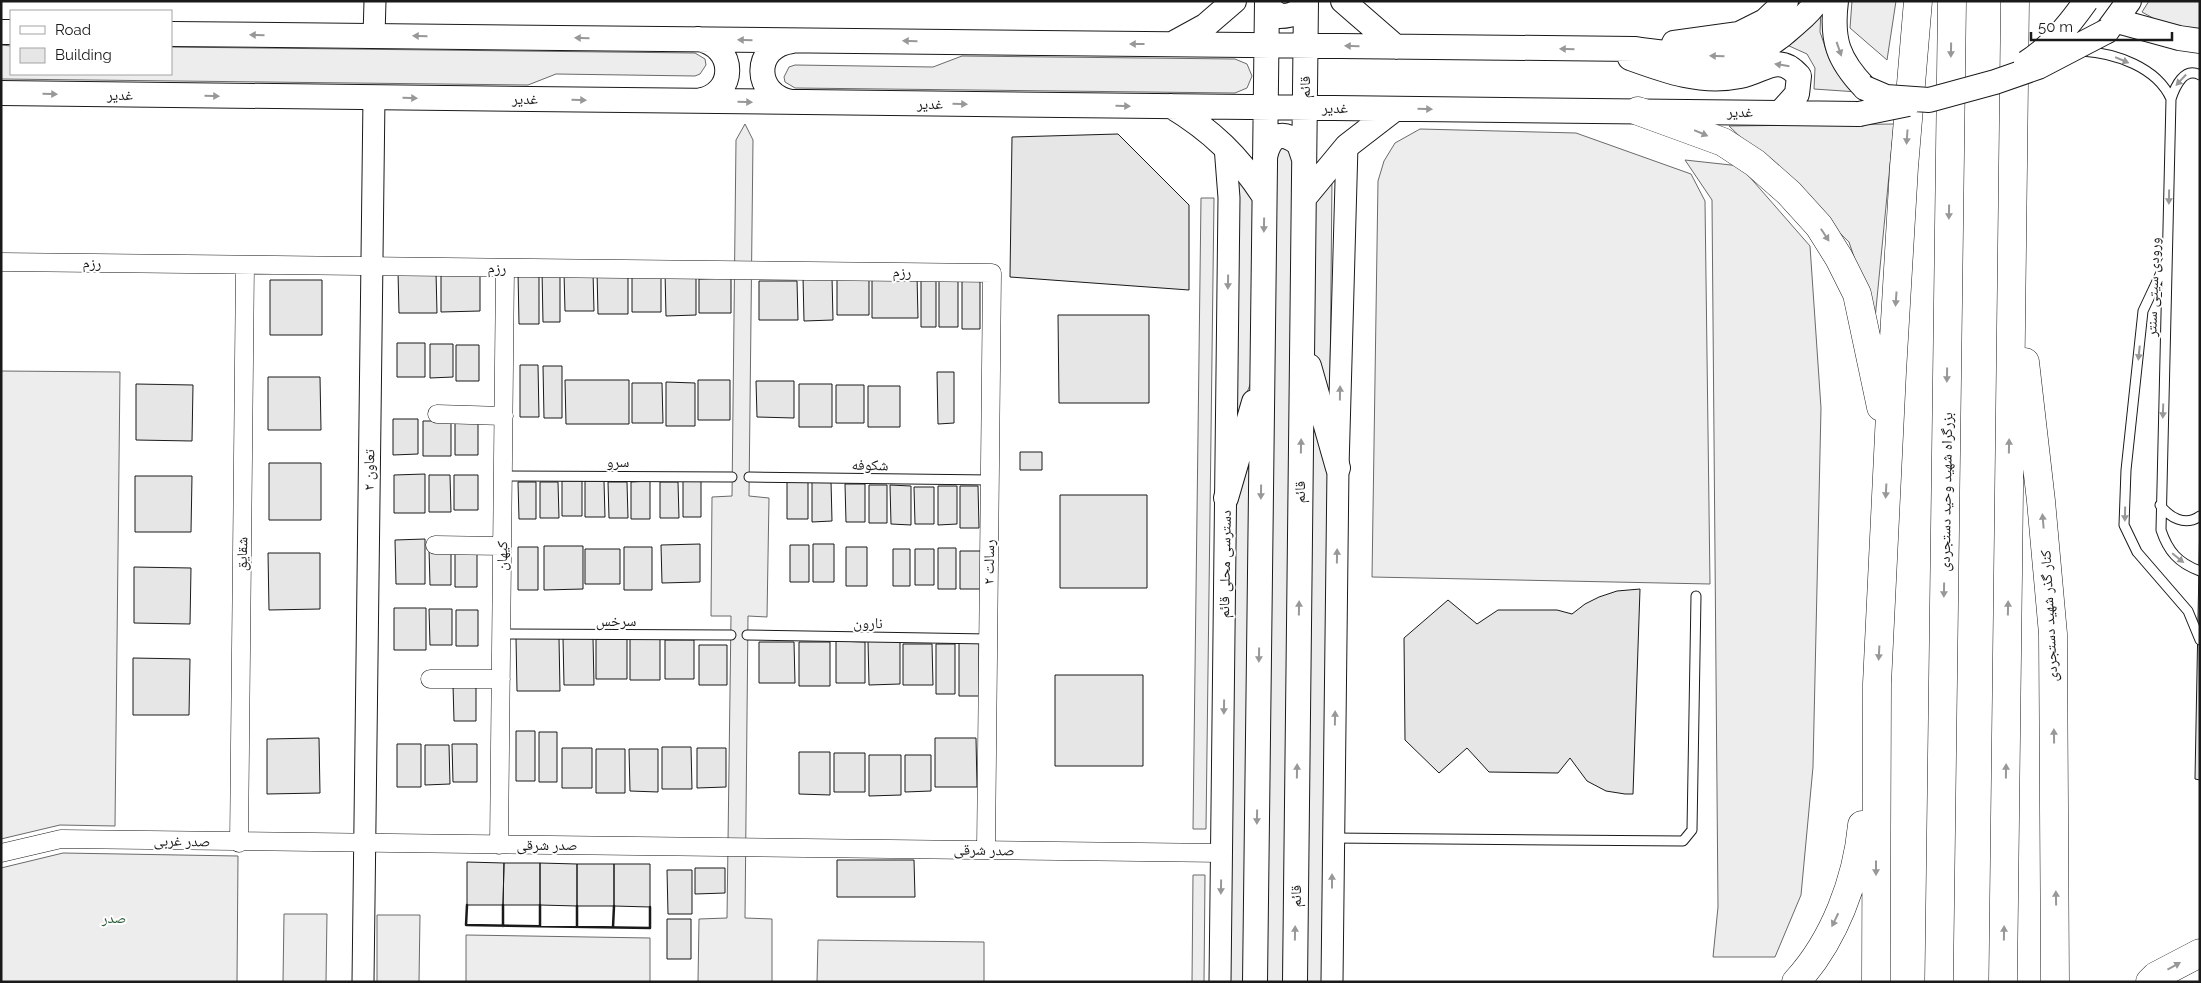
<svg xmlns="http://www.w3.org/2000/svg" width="2201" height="983" font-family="Raleway,'Noto Naskh Arabic',sans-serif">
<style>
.built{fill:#ededed;stroke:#6a6a6a}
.building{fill:#e6e6e6;stroke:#1a1a1a}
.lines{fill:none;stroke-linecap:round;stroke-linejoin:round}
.service-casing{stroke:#1a1a1a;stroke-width:11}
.minor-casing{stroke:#1a1a1a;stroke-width:19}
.tertiary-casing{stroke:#1a1a1a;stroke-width:23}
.secondary-casing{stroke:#1a1a1a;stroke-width:26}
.trunk-casing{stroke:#1a1a1a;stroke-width:29}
.service{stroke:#fff;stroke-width:9}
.minor{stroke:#fff;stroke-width:18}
.tertiary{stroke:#fff;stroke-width:21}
.secondary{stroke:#fff;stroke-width:24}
.trunk{stroke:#fff;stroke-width:28}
.secondary-bridge-casing{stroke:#1a1a1a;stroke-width:26;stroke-linecap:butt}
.secondary-bridge{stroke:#fff;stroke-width:24}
.wall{stroke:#1a1a1a;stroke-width:2.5}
.oneway{fill:#989898}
.labels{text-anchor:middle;stroke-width:4;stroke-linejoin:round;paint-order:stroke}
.street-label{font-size:15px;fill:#1a1a1a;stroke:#fff}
.park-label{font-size:15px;fill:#2b5a34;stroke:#fff}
</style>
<rect width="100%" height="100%" fill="#fff"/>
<path class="built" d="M1852,1H1896L1887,60L1850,28Z
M2149,1H2200V30L2171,28L2142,12Z
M1821,8L1820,32L1830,61L1858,92L1814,89L1815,68L1807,54L1787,45Z
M1,45L11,46V74H171V47L695,53L705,59L706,65L700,74L695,76L556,74L528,85L1,79Z
M962,56L1235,59L1247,64L1252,76L1247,88L1235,93L795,88L785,82L784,77L789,67L795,65L933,67Z
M745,124L753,140L749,496L769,498L767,617L748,616L745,918L772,919V982H698L699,919L727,918L731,616H711L712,497L732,496L736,140Z
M1894,124L1875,319L1849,242L1729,126Z
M1420,129L1576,133L1691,174L1705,201L1710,584L1372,577L1378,181L1384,161L1395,143Z
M1283,143L1293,154L1283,982H1262L1272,154Z
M1685,160L1740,166L1810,246L1821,408L1813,767L1801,895L1775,957H1713L1718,907L1712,200Z
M1238,175L1254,196L1252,380L1235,422Z
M1332,177L1330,393L1313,351L1315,198Z
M1201,198H1214L1206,829H1193Z
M1,371L120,372L115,826L60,825L1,839Z
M1313,417L1329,467L1323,982H1306Z
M1253,445L1247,982H1229L1235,494Z
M63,853L238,856L237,982H1V868Z
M1193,875H1205L1204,982H1192Z
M284,914H327L326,982H283Z
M377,915H420L419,982H377Z
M466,935L650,938V982H466Z
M818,940L984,942V982H817Z"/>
<path class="building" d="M1118,134L1189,205V290L1010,277L1012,137Z
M542,271L560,272V322H543Z
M398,272H436L437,313H399Z
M441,272H480V311L441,312Z
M518,272H539V324H519Z
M593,272L594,311H565L564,273Z
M597,272H628V314H598Z
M632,272H661V312H632Z
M665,272H696V315L666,316Z
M837,276H869V315H837Z
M872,276H917L918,318H872Z
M803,277H832L833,320L804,321Z
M731,278V313H699V279Z
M939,278H958V327H939Z
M921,279H936V327H921Z
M962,279H980V329H962Z
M270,280H322V335H270Z
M759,281H797L798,320H759Z
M1058,315H1149V403H1059Z
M397,343H425V377H397Z
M430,344H453V377L430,378Z
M456,345H479V381H456Z
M520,365H538L539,417H520Z
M543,366H562V418H544Z
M937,372H954V423L938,424Z
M268,377H320L321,430H268Z
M565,380H629V424H566Z
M698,380H730V420H698Z
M756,381H794V418L757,417Z
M666,382L695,383V426H666Z
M632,383H662L663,423H632Z
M136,384L193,385L192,441L136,440Z
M799,384H832V427H799Z
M836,385H864V423H836Z
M868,386H900V427H868Z
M393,419H418V454L393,455Z
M423,421H451V456H423Z
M455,421H478V455H455Z
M1020,452H1042V470H1020Z
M269,463H321V520H269Z
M425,474V513H394V475Z
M429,475H450L451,512H429Z
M454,475H478V510H454Z
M135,476H192L191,532H135Z
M683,480H701V517H683Z
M562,481H582V516H562Z
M585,481H604L605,517H585Z
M650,481V519H631V482Z
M787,481H808V519H787Z
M812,481H831L832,521L812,522Z
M518,482H536V519H519Z
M540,482H558L559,518H540Z
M608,482H627L628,518H609Z
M660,482H678L679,518H660Z
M845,484H865V522H846Z
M869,485H887V523H869Z
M890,485L911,486V525L891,524Z
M938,486H957V524L938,525Z
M960,486H978L979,528H960Z
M914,487H934V524H915Z
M1060,495H1147V588H1060Z
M2200,513V780L2195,779Z
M425,539V584H396L395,540Z
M700,544V582L662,583L661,545Z
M813,544H834V582H813Z
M790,545H809V582H790Z
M544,546H583V589L544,590Z
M518,547H538V590H518Z
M624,547H652V590H624Z
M846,547H867V586H846Z
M938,548H956V589H938Z
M429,549H451V585H430Z
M455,549H477V587H455Z
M585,549H620V584H585Z
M893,549H910V586H893Z
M915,549H934V585H915Z
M960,551H981V589H960Z
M268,553H320V609L269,610Z
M134,567L191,568L190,624L134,623Z
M1640,589L1633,794H1625L1606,791L1587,781L1570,758L1558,773L1489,772L1467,748L1439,773L1405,740L1404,638L1448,600L1477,624L1498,610H1557L1572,614L1585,604L1599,597L1617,591Z
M394,608H426V650H394Z
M429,609H452V645H430Z
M456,610H478V646H456Z
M516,638H559L560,691H517Z
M563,638H593L594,685H564Z
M630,638H660V680H630Z
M596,639H627V679H596Z
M665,640H694V679H665Z
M836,641L865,642V683H836Z
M868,641H900V684L869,685Z
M759,642H794L795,683H759Z
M799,642H830V686H799Z
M959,642H979V696H959Z
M903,644H932L933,685H903Z
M936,644H955V694H936Z
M699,645H727V685H699Z
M133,658L190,659L189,715H133Z
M1055,675H1143V766H1055Z
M453,685H476V721H454Z
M516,731H535V781H516Z
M539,732H557V782H539Z
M319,738L320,793L267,794V739Z
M935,738H976L977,787H935Z
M397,744H421V787H397Z
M452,744H477V782H453Z
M425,745H449L450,784L425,785Z
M662,747H691L692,789H662Z
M562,748H592V788H562Z
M697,748H726V787L697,788Z
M596,749H625V793H596Z
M629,749H658V792L630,791Z
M799,752H830V795L799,794Z
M834,753H865V792H834Z
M869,755H901V795L869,796Z
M905,755H931V791L905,792Z
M837,860H914L915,897H837Z
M467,862L504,863L503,905H467Z
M504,863H540V905H503Z
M540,863L577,864V906L540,905Z
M577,864H614V906H577Z
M614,864H650V907L614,906Z
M695,868H725V893L695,894Z
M667,870H692V914H668Z
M667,919H691V959H667Z"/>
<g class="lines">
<defs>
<path id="service" d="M2082,51C2115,53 2157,67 2171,99L2161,530C2168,551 2178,563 2200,571
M2171,99C2175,87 2184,66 2200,75
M2166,262L2143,311L2126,470L2124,525L2137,552L2188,611L2200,640
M503,476L732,477
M749,477L990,480
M2160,505C2169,517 2185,527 2200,516
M501,634L731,635
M747,635L988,639
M1332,838L1683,841L1692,830L1696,596"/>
<path id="minor" d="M1,262L992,273L986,850
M437,414L504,416
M435,545L502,546
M430,679H501
M239,843L245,265
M499,845L505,268
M1,853L61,839L1222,853"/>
<path id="tertiary" d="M374,36L375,1
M363,982L374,97
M1220,982L1229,198L1225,146
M1332,982L1338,468L1347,146"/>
<path id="secondary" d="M1268,1L1271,10L1280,16C1292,16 1300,13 1305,1
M1343,1L1396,47
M1836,1C1831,40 1838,60 1865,88
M2117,21L2179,38L2200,41
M2107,31L2129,1
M1,32H11
M171,34L1634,49C1665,53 1718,62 1748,54C1765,49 1780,38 1793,26C1801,19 1811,11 1817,1
M698,39C737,46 737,95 698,101
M1174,43L1205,26L1234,1
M1674,43L1739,34L1765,21L1786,1
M1630,58C1666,71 1701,84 1740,76C1765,71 1778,52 1799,76L1797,94L1780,113
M1,93L1859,114
M792,102C753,96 752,46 792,41
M1171,106C1212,131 1238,156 1264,196
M1265,157C1269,136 1282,129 1299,144L1304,159
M1304,198L1347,146L1395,109
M1309,366L1338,468
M1226,498L1254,402
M1255,982L1267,1
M1295,982L1306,1"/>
<path id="trunk" d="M1638,111L1723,142L1755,163L1789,193L1819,226L1839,258L1857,294L1881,407
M2025,362L2041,501L2053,634L2055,982
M1796,982C1834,941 1857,880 1862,825
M1876,982L1877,684L1892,372L1904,167L1918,1
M1939,982L1952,1
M2003,982L2015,1
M2150,982L2156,976L2200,953"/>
</defs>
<use href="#service" class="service-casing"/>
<use href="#minor" class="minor-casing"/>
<use href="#tertiary" class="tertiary-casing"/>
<use href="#secondary" class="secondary-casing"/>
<use href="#trunk" class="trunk-casing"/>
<use href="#service" class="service"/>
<use href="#minor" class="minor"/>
<use href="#tertiary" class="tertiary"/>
<use href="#secondary" class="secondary"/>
<use href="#trunk" class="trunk"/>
<defs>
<path id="secondary-bridge" d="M2026,63C2051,47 2069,25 2086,1
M1865,88L1886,97L1929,100L1995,82L2038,67L2107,31
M1859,114L1908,104"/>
</defs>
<use href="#secondary-bridge" class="secondary-bridge-casing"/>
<use href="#secondary-bridge" class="secondary-bridge"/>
<path class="wall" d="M467,905L466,925L650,928V907
M503,926V905
M540,926V905
M577,927V906
M613,927L614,906"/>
</g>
<defs><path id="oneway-solid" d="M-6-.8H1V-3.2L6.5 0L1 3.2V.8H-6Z" transform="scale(1.25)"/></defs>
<g class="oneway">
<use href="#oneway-solid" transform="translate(257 35) rotate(-179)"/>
<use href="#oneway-solid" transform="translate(420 36) rotate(-179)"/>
<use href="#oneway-solid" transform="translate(582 38) rotate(-179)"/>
<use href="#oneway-solid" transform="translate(745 40) rotate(-179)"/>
<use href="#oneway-solid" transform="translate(910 41) rotate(-179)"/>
<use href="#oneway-solid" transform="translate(1137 44) rotate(-180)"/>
<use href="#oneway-solid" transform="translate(1352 46) rotate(-179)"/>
<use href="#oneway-solid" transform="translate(1567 49) rotate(-179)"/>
<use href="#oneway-solid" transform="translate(1839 49) rotate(71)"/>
<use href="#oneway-solid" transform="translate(1951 50) rotate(91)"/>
<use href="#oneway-solid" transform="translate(1717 56) rotate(-179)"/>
<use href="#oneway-solid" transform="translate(2122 60) rotate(23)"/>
<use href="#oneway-solid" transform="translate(1782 65) rotate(-171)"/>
<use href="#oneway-solid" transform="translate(2181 80) rotate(133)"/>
<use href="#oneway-solid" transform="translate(50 94) rotate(1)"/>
<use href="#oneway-solid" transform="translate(212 96) rotate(1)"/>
<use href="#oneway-solid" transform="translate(410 98) rotate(1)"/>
<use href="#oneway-solid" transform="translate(579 100) rotate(1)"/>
<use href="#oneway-solid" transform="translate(745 102) rotate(1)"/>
<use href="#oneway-solid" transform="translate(960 104) rotate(1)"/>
<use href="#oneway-solid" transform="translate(1123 106) rotate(1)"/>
<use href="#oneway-solid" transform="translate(1425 109) rotate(1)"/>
<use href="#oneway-solid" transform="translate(1701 133) rotate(23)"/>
<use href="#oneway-solid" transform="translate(1907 137) rotate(94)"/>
<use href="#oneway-solid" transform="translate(2169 197) rotate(91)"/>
<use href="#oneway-solid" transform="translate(1949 212) rotate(91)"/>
<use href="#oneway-solid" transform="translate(1264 225) rotate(91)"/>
<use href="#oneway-solid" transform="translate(1825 235) rotate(57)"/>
<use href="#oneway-solid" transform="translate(1228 282) rotate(91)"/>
<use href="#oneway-solid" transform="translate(1896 299) rotate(94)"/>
<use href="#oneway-solid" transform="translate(2139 353) rotate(96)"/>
<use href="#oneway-solid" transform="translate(1947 375) rotate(91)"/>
<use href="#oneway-solid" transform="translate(1340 393) rotate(-89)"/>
<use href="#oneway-solid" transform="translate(2163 411) rotate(92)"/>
<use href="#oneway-solid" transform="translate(1301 446) rotate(-89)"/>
<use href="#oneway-solid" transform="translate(2009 446) rotate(-89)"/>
<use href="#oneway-solid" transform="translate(1886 491) rotate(93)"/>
<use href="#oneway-solid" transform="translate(1261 492) rotate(91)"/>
<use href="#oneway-solid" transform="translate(2125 514) rotate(91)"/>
<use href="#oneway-solid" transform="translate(2043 521) rotate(-95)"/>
<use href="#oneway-solid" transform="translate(1337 556) rotate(-89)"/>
<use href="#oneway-solid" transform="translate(2178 558) rotate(39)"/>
<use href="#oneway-solid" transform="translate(1944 590) rotate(91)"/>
<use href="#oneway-solid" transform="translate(1299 608) rotate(-89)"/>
<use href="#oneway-solid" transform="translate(2008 608) rotate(-89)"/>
<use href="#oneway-solid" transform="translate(1879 653) rotate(93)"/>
<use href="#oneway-solid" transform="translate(1259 655) rotate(91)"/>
<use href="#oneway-solid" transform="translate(1224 707) rotate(91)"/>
<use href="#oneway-solid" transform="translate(1335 718) rotate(-89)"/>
<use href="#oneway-solid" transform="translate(2054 736) rotate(-91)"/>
<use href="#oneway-solid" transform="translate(1297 771) rotate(-89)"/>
<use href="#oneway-solid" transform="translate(2006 771) rotate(-89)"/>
<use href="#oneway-solid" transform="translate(1257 817) rotate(91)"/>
<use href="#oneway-solid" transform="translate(1876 868) rotate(90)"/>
<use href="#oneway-solid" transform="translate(1332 881) rotate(-90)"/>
<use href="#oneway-solid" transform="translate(1221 887) rotate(91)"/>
<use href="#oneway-solid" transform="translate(2056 898) rotate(-91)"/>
<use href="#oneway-solid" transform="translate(1835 920) rotate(116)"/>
<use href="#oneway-solid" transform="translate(1295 933) rotate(-89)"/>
<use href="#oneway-solid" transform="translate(2004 933) rotate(-89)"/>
<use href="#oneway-solid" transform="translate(2174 966) rotate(-29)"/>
</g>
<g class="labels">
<g class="street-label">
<text transform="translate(1305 87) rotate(-89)" y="5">قائم</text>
<text transform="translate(120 95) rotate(1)" y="5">غدیر</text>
<text transform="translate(525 99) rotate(1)" y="5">غدیر</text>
<text transform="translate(930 104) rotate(1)" y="5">غدیر</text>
<text transform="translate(1335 108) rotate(1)" y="5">غدیر</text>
<text transform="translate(1740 112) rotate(1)" y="5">غدیر</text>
<text transform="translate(92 263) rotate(1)" y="5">رزم</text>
<text transform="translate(497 268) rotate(1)" y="5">رزم</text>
<text transform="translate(902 272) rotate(1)" y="5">رزم</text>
<text transform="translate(2153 287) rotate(-88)" y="5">ورودی سیتی سنتر</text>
<text x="618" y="467">سرو</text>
<text transform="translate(870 465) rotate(1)" y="5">شکوفه</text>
<text transform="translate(369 470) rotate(-89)" y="5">تعاون ۲</text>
<text transform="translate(1300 492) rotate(-89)" y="5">قائم</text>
<text transform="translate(1946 492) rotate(-89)" y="5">بزرگراه شهید وحید دستجردی</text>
<text transform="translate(242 554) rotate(-89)" y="5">شقایق</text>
<text transform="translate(502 556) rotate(-89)" y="5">کیهان</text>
<text transform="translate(989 562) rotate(-89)" y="5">رسالت ۲</text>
<text transform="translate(1225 564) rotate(-89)" y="5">دسترسی محلی قائم</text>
<text transform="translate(2049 616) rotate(-93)" y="5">کنار گذر شهید دستجردی</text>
<text x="616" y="626">سرخس</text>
<text transform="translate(868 623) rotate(1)" y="5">نارون</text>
<text transform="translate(182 841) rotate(1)" y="5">صدر غربی</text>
<text x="547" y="850">صدر شرقی</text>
<text transform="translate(984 850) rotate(1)" y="5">صدر شرقی</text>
<text transform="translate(1296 896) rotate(-89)" y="5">قائم</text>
</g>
<g class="park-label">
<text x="114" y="923">صدر</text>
</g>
</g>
<rect width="2201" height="983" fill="none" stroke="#1a1a1a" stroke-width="5"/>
<rect x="10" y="10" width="162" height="65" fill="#ffffff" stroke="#a3a3a3"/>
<rect x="20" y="26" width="25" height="8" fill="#ffffff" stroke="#a3a3a3"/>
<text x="55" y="35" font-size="15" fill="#1a1a1a">Road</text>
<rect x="20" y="48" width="25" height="15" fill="#e6e6e6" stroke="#a3a3a3"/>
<text x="55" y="60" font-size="15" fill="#1a1a1a">Building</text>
<path d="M2031 32v8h141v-8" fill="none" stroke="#1a1a1a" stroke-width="2.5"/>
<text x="2038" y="32" font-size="15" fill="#1a1a1a" stroke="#ffffff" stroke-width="4" paint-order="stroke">50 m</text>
</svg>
